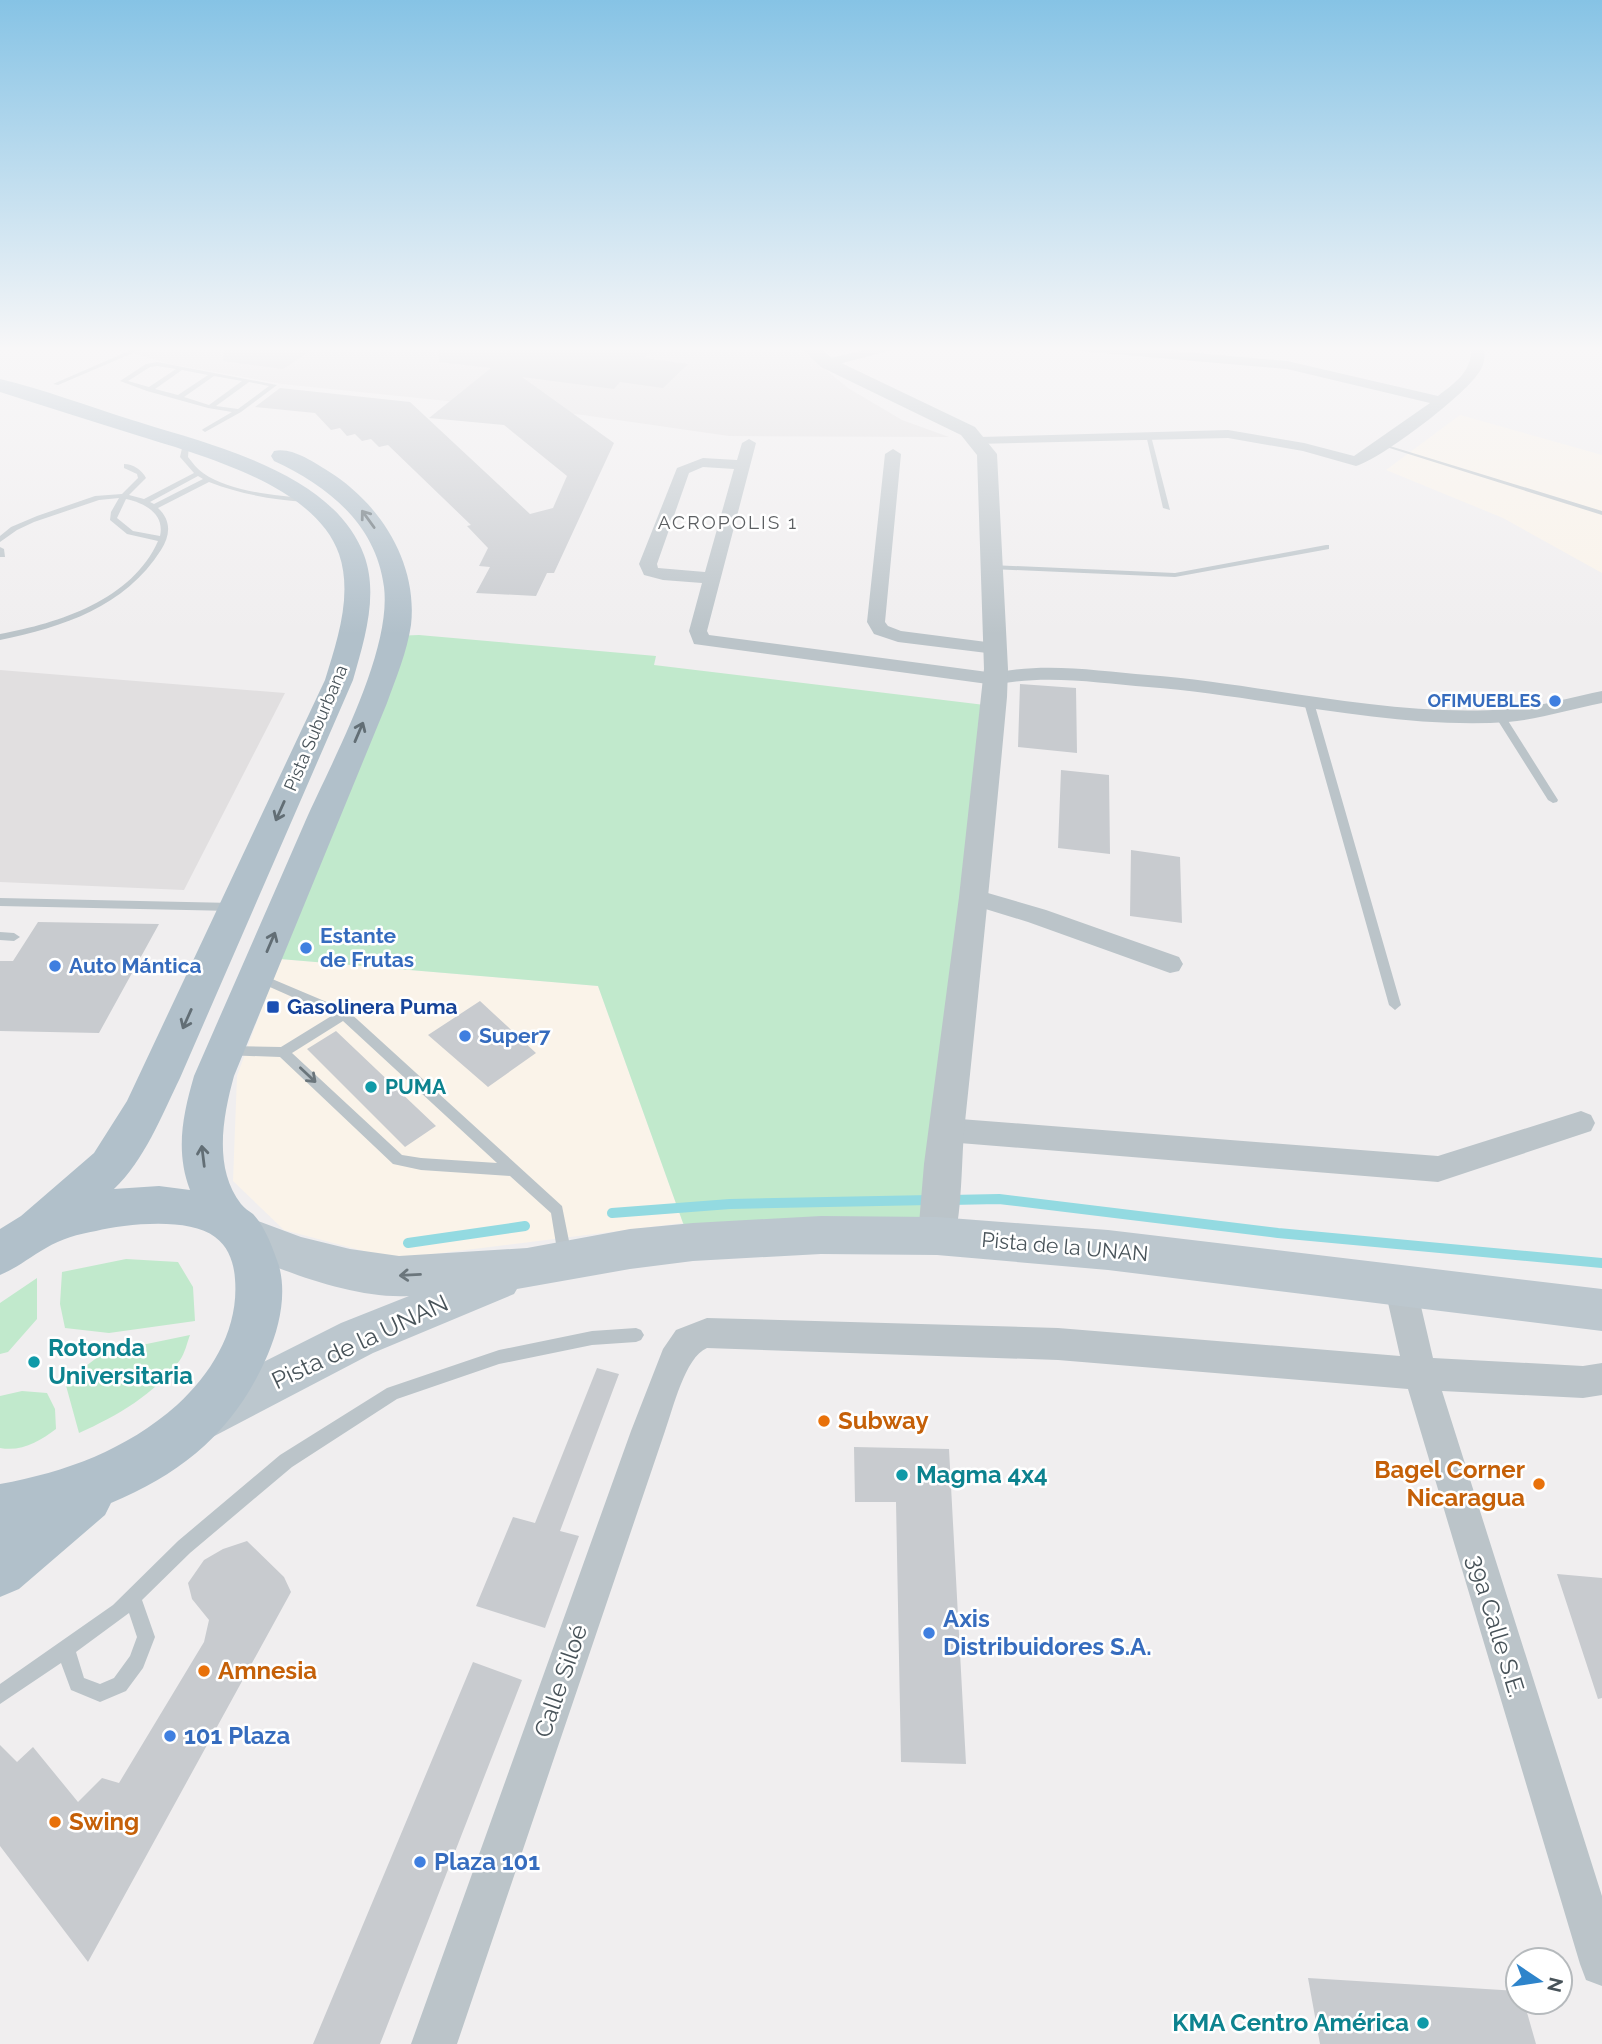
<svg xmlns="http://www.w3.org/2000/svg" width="1602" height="2044" font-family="Raleway,sans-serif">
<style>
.commercial{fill:#faf3e9}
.education{fill:#e1dfe0}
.green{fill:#c1e9cc}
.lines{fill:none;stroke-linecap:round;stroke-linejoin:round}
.stream{stroke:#93dae1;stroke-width:10}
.building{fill:#c8cbcf}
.service{fill:#bbc4c9;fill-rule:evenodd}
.minor{fill:#bbc4c9;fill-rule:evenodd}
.tertiary{fill:#bbc4c9;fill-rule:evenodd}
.secondary{fill:#bcc7ce;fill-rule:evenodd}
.primary{fill:#b1c0ca;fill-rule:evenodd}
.oneway{stroke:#626e75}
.oneway2{stroke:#6a757b}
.oneway3{stroke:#6b767c}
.shop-dot{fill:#3f7fe0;stroke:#fff;stroke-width:2.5}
.transit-dot{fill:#1a4fb4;stroke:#fff;stroke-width:2.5}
.culture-dot{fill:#0f9aa8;stroke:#fff;stroke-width:2.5}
.food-dot{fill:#e8710a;stroke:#fff;stroke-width:2.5}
.labels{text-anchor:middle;stroke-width:5;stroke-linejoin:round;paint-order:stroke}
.far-shop-label{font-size:18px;font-weight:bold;fill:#366cbe;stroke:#fff;text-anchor:end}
.far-street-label{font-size:18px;fill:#485359;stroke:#fff}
.far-neighbourhood-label{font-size:19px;letter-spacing:2px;fill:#5c5f62;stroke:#fff}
.shop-label{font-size:21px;font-weight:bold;fill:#366cbe;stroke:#fff;text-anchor:start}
.transit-label{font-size:21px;font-weight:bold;fill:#164399;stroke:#fff;text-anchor:start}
.culture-label{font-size:21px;font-weight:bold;fill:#0d838f;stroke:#fff;text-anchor:start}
.street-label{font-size:21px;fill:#485359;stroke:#fff}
.near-street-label{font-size:24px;fill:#485359;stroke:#fff}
.near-culture-label{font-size:24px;font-weight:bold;fill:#0d838f;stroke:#fff;text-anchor:start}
.near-food-label{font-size:24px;font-weight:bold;fill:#c56008;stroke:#fff;text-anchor:start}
.near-shop-label{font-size:24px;font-weight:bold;fill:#366cbe;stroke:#fff;text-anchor:start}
</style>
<rect width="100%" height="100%" fill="#f0eeef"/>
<path class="commercial" d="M1460,415L1602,455V573L1503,518L1386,470Z
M280,959L598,986L683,1223L394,1259L284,1230L233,1181L237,1076Z"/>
<path class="education" d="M111,347H798L848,388L902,420L949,437L729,436L583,415L282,384L170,364Z
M0,670L285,693L184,890L0,882Z"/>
<path class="green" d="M419,635L656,656L654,665L993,706L937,1236L693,1242L683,1223L598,986L280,959L393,636Z
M126,1259L178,1262L193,1287L195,1321L109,1333L65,1328L60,1304L62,1272Z
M37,1278V1319L8,1352L0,1354V1303Z
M190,1335C187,1343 185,1353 180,1360C155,1394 117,1416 79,1433L65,1382L103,1353Z
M22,1391L47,1393L55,1409L56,1429C40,1441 22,1452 0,1448V1396Z"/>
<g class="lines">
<path class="stream" d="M950,1200L999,1199L1278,1233L1602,1263
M612,1213L730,1204L931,1200
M408,1243L525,1226"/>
</g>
<path class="building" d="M224,347H317L283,369L223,361Z
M439,347H656L645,358L688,364L663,388L620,382L614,389L522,377L614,443L554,573H547L536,596L476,593L490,567L479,566L488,548L467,526L471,525L388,445L379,447L371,439L362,441L355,434L347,436L340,428L331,430L315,413L255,407L280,388L410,402L530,514L553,508L567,476L504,425L429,418L491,368L439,362Z
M1020,684L1076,688L1077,753L1018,747Z
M1061,770L1109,775L1110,854L1058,848Z
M1131,850L1180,857L1182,923L1130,916Z
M38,922L159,924L99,1033L0,1031V961H13Z
M480,1001L536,1053L488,1087L428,1035Z
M336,1031L436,1126L405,1147L307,1049Z
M597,1368L619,1374L560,1531L579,1536L545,1628L476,1606L513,1517L535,1523Z
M854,1447L949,1449L966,1764L901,1762L896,1502H855Z
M247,1541L284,1577L291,1592L88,1962L0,1846V1745L17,1762L33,1747L78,1802L102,1778L119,1783L204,1642L209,1620L192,1599L188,1583L204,1560L223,1549Z
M1557,1574L1602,1578V1698L1598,1699Z
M473,1662L522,1680L380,2044H313Z
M1308,1978L1518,1991V2002H1524L1536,2044H1320Z"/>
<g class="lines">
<path class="service" d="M138,347H147L58,385L53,384Z
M157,362L277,385L241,412L205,432L202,430L203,429L232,412L208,408L147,391L120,381L146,364ZM157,366L176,369L149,387L128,381L150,367ZM182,370L208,375L178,395L155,389ZM214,376L242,381L209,405L184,397ZM249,382L269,386L238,409L216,406Z
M1146,435L1151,436L1170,510L1163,508Z
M186,442L189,444L188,457C192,462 197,469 203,473C228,491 275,496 306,498L310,500L306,502C273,500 240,494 209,482L158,508C172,521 170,536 161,550C125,607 63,627 0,640V634C59,623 132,600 158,541L127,534L110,520L111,512L119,498L99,500L34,522L17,530L0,542V536L11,527L37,516L95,496L122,494L138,478L137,474L124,468V464C133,464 142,470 146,478L129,495L144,499L194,473L180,457L183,444ZM198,476L203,479L154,504L150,502ZM126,499C145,503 165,514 160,536L133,531L117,518Z
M1380,443L1602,511V515L1380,445Z
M1326,545H1329V549L1175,577L991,569L987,567L991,565L1175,573Z
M0,547L4,549L5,557H0Z
M1308,696L1313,699L1401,1005L1395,1010L1389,1005L1303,699Z
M1500,713L1505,716L1558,800L1557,802L1553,803L1548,800L1495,716Z
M0,898L233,903L239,907L233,911L0,906Z
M0,932L14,933L20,937L14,941L0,940Z
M258,973L348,1011L562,1206L572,1256L570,1261L565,1263L560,1261L558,1256L551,1213L510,1176L421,1170L393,1164L280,1057L224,1055L222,1051L224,1047L228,1046L281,1047L333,1015L254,980L252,977ZM343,1021L497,1163L421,1158L402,1155L292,1053Z
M636,1328L641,1330L644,1335L641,1340L636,1342L592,1345L499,1364L397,1399L292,1467L190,1553L142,1600L155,1637L143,1668L126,1691L100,1702L71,1690L61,1663L0,1704V1684L113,1605L178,1541L280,1455L387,1388L499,1350L592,1331ZM129,1613L137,1637L130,1656L114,1678L100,1684L84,1678L76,1652Z"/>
<path class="minor" d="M878,347H904L827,367L820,363L822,360Z
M1073,347H1130L1287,361L1438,396C1455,383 1473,371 1471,347H1484C1485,355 1485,362 1481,369C1470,392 1381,459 1356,466L1303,451L1228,438L974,444L972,441L974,438L979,437L1228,430L1304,443L1354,456L1430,403L1287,369L1079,351Z
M749,439L756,443L707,631L709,635L995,673C1046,662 1097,671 1148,675C1265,684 1392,718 1508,709C1540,707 1571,697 1602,691V703C1571,709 1540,719 1508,722C1394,730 1264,696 1148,687C1097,683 1046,674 995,685L694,644L689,631L702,583L663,580L644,575L639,564L677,468L703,458L737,460L742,443ZM703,467L734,469L705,572L658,568L657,564L689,473Z
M893,449L901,454L885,622L888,626L901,631L1002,644L1004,648L1002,652L995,654L898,642L874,634L867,622L885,454Z
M974,889L1046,910L1179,957L1183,964L1179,971L1170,973L1028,922L966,903L962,897L966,891Z
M1581,1111L1591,1115L1595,1123L1591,1131L1438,1182L947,1142L937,1138L933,1130L937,1122L947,1118L1438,1156Z
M1400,1270L1411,1275L1416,1285L1433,1358L1583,1366L1602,1363V1395L1583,1398L1442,1391L1602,1896V1986L1586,1980L1580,1964L1408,1389L1058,1360L707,1348C685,1357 673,1409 665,1431L457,2044H411L631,1431L663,1349L676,1330L707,1318L1058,1328L1400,1356L1384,1285L1389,1275Z"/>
<path class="tertiary" d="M800,347H819L833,359L975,427L997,454L1008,669L1007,697C994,839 980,980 965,1122C961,1154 963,1222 951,1248L937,1253L923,1248L918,1236L924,1164L959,897L984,669L977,455L961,435L821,367Z"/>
<path class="secondary" d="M242,1215L301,1237L350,1249L399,1256L527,1248L630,1229L693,1223L821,1216L937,1217L1108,1230L1602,1289V1331L1108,1270L937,1255L821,1254L693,1261L630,1269L517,1289L514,1294L373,1353L203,1442L186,1435L179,1418L186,1401L341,1323L409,1296C349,1299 281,1269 227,1248L221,1234L227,1220Z"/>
<path class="primary" d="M0,379C45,390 88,406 132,420C207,444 333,471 364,555C379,595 364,641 353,680L180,1078C162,1115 144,1161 114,1189L159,1186L190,1190C175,1151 183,1114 194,1076C231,991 268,907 305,822C332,761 392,652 384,587C376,524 328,486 274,461L271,456L274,451C292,447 313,462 328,471C380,503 418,563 411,625C407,652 396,678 387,703L234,1076C223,1116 213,1168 241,1204C244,1208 249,1211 253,1214C266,1228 273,1249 279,1266C287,1295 279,1328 268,1354C236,1429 185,1472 111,1503L105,1515L19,1589L0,1597V1484C66,1472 126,1450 177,1405C213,1372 239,1328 235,1279C234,1264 229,1247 215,1237C189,1217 126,1224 96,1231C78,1234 61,1239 46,1248C30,1257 17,1268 0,1275V1229L21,1216L94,1153L127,1101L325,680C337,641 353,595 339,554C315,484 196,454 133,434C88,420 44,406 0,392Z"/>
</g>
<defs><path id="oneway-shaft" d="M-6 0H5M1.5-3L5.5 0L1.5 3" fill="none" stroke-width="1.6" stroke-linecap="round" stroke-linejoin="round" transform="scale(1.75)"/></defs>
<g class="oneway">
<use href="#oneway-shaft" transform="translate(368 519) rotate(-126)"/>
<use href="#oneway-shaft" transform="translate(359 732) rotate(-67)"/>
<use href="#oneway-shaft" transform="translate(280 811) rotate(114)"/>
<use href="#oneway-shaft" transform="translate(271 942) rotate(-67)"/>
<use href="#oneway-shaft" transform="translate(187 1019) rotate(114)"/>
<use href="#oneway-shaft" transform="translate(203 1156) rotate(-97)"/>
</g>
<use class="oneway2" href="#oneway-shaft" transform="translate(308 1075) rotate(43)"/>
<use class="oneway3" href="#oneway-shaft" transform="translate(410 1275) rotate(177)"/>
<linearGradient id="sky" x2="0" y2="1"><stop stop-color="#86c3e5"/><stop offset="0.55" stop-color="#f8f7f8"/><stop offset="1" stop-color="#f8f7f8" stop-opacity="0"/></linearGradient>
<rect width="1602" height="634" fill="url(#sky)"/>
<g class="shop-dot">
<circle cx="1555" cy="701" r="7"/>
<circle cx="306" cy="948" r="7"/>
<circle cx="55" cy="966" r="7"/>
<circle cx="465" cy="1036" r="7"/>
<circle cx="929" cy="1633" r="7"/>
<circle cx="170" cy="1736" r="7"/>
<circle cx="420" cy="1862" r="7"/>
</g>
<rect class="transit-dot" x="266" y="1000" width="14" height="14" rx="3.5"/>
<g class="culture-dot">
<circle cx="371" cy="1087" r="7"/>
<circle cx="34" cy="1362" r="7"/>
<circle cx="902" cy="1475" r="7"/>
<circle cx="1423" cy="2023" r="7"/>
</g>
<g class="food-dot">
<circle cx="824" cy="1421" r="7"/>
<circle cx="1539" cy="1484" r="7"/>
<circle cx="204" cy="1671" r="7"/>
<circle cx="55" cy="1822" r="7"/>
</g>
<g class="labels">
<g class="far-shop-label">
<text x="1541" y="707">OFIMUEBLES</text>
</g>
<g class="far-street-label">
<text transform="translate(316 728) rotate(-67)" y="6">Pista Suburbana</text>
</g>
<g class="far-neighbourhood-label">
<text x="728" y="529">ACROPOLIS 1</text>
</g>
<g class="shop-label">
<text x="320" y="943">Estante<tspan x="320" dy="24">de Frutas</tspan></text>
<text x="69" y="973">Auto Mántica</text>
<text x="479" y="1043">Super7</text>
</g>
<g class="transit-label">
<text x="287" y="1014">Gasolinera Puma</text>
</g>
<g class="culture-label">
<text x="385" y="1094">PUMA</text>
</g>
<g class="street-label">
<text transform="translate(1065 1247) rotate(5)" y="7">Pista de la UNAN</text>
</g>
<g class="near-street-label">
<text transform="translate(360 1342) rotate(-25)" y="8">Pista de la UNAN</text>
<text transform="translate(1496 1626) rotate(73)" y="8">39a Calle S.E.</text>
<text transform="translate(561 1681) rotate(-71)" y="8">Calle Siloé</text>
</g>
<g class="near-culture-label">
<text x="48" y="1356">Rotonda<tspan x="48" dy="28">Universitaria</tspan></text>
<text x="916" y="1483">Magma 4x4</text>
<text x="1409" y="2031" text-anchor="end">KMA Centro América</text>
</g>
<g class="near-food-label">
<text x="838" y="1429">Subway</text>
<text x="1525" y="1478" text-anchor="end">Bagel Corner<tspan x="1525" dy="28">Nicaragua</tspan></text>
<text x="218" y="1679">Amnesia</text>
<text x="69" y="1830">Swing</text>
</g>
<g class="near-shop-label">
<text x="943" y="1627">Axis<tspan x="943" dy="28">Distribuidores S.A.</tspan></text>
<text x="184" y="1744">101 Plaza</text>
<text x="434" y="1870">Plaza 101</text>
</g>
</g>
<g transform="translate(1539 1981) rotate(103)"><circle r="33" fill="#ffffff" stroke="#b6babd" stroke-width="2"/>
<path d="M0-5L12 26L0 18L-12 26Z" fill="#2e84cb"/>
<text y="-10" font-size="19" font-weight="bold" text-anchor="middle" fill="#485359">N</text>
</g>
</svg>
